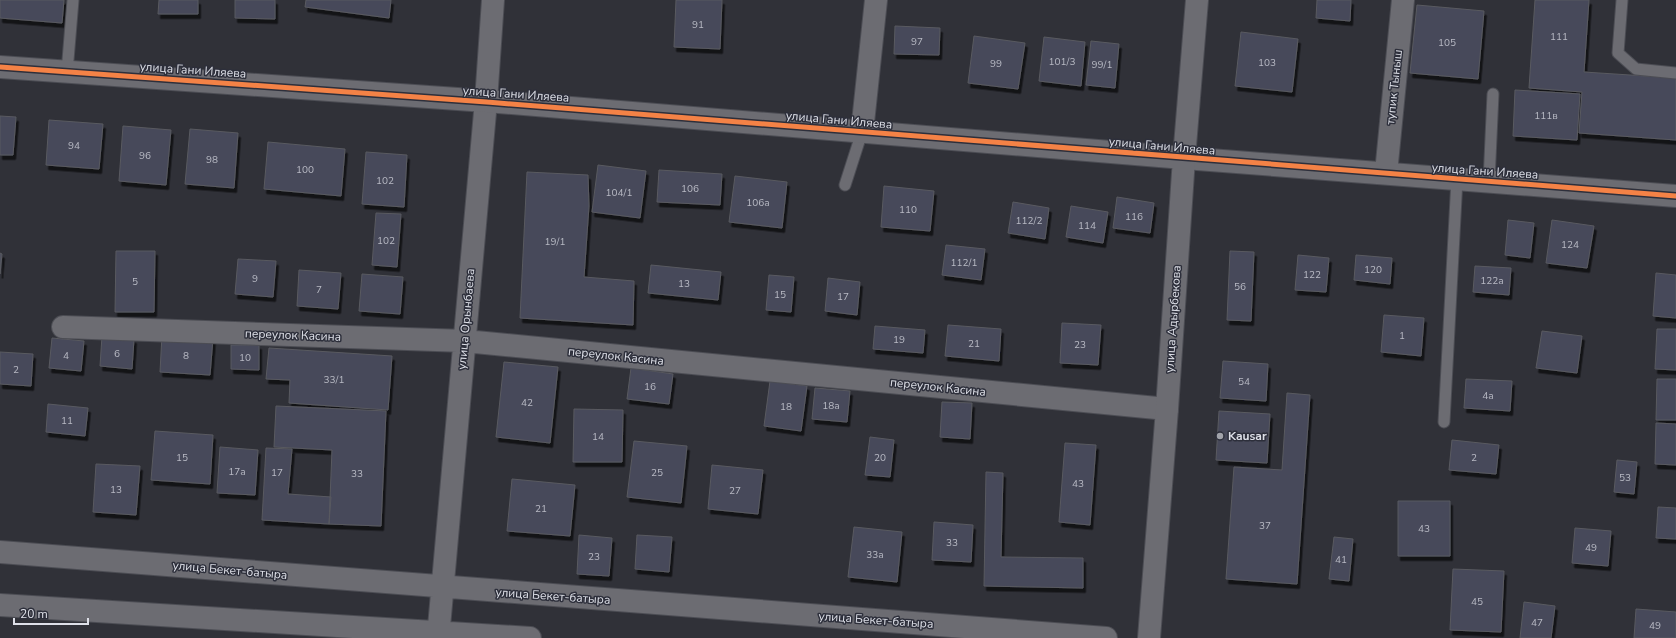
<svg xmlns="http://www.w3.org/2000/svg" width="1676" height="638" font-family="'Nunito Sans',sans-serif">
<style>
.building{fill:#47495a;stroke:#595a60;filter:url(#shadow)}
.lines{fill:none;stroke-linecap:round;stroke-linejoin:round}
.lane-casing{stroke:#4c4d54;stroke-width:13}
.street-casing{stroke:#4c4d54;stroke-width:24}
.secondary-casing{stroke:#4c4d54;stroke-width:24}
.lane{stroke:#6c6c72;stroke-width:11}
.street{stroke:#6c6c72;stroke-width:22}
.secondary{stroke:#6c6c72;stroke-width:22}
.cycleway-casing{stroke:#2d2f3b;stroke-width:8}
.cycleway{stroke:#f48246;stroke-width:5}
.poi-dot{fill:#a1a3aa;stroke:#2d2f3b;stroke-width:1.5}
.labels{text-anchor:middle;stroke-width:3;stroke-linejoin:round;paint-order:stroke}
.number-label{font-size:10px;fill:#b8bac4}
.street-label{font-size:12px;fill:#dee0e8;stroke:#2d2f3b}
.poi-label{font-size:12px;font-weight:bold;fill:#dee0e8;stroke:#2d2f3b;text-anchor:start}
</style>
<defs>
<filter id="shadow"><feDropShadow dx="2.5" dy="4.5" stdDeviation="0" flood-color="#0009"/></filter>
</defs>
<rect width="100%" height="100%" fill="#303138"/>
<path class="building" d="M0,0H64L62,23L0,18Z
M159,0H198V14H158Z
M235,0H275V19L235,18Z
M306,0H391L389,18L305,7Z
M676,0H722L720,49L674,47Z
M1317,0H1351L1350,21L1316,18Z
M1535,0H1589L1584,72L1676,78V140L1579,133L1582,92L1529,88Z
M1417,5L1484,11L1478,79L1410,73Z
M895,26L940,28L939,55L894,54Z
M1241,32L1298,39L1292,92L1235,86Z
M974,36L1025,43L1018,89L968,83Z
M1044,37L1085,42L1081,86L1039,81Z
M1091,41L1119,44L1115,88L1086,85Z
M1515,90L1580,94L1577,140L1513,136Z
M0,116L16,117L13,155H0Z
M49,120L103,124L99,169L46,165Z
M123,126L171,130L166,185L119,181Z
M190,129L238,133L234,188L185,184Z
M268,142L345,149L341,196L264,189Z
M366,152L407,155L404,207L362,204Z
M598,165L646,171L640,218L592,212Z
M659,170L722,174L720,205L657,202Z
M527,172L588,175L589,206L584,277L634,281L633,325L520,318Z
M735,176L787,182L782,228L729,222Z
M884,186L934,191L930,231L881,227Z
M1117,197L1154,203L1150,233L1113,228Z
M1013,202L1049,208L1045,239L1008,233Z
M1071,206L1108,212L1103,243L1066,237Z
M376,213L401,214L397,267L372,265Z
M1508,220L1534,223L1530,258L1505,255Z
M1552,220L1594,226L1587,268L1546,263Z
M946,245L985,249L981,280L942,275Z
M116,251H155L154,312H115Z
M1230,251L1254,252L1251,321L1227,320Z
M0,253L2,254L0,274Z
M1298,255L1329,258L1326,292L1295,290Z
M1356,255L1392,258L1390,284L1354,280Z
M238,259L276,261L273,297L235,294Z
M651,265L721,272L718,300L648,293Z
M1475,266L1511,268L1509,295L1473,292Z
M299,270L341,273L338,309L297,306Z
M1656,273L1676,275V318L1653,316Z
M362,274L403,277L400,314L359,311Z
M769,275L794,277L791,312L766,310Z
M828,278L860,282L857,315L825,311Z
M1384,315L1424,318L1421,356L1381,352Z
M1062,323L1101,325L1098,365L1060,363Z
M948,325L1001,329L999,361L945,356Z
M875,326L925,330L923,353L873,349Z
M1657,329H1676V370L1655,369Z
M1542,331L1582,336L1577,373L1536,368Z
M162,335L213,338L210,375L160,372Z
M102,336L134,339L132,369L100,366Z
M52,338L84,341L81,371L49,368Z
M231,345H259V370L231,369Z
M269,348L392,356L388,410L289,403L290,380L266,379Z
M0,352L33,354L31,386L0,384Z
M1223,361L1268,364L1266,401L1220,398Z
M504,362L558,367L550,443L496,437Z
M631,368L673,374L669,404L627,399Z
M1466,379L1512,381L1510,411L1464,408Z
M1657,379H1676V420H1656Z
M770,381L807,386L801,431L764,426Z
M815,388L850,391L847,422L812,419Z
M1287,393L1310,395L1297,584L1226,579L1234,467L1282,470Z
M942,402L972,403L970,439L940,437Z
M48,404L88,408L85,436L46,432Z
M276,406L386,411L381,526L329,524L332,450L274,447Z
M574,409L623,410L622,462H573Z
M1219,411L1270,414L1267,463L1216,460Z
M1656,423L1676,424V465L1655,464Z
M155,431L213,435L210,484L151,480Z
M870,437L894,440L890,477L865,475Z
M1452,440L1499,445L1496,474L1449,470Z
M634,441L687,446L681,503L627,497Z
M1065,443L1096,445L1090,525L1059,522Z
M220,447L258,450L255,495L217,493Z
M266,448L292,449L288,494L331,497L329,524L262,520Z
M1617,460L1637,462L1634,494L1614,492Z
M96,464L140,466L136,515L93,512Z
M712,465L763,470L758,514L708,509Z
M986,472L1003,473L1001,557L1083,558V588L984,586Z
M512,479L575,485L570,536L507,531Z
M1398,501H1450V556H1398Z
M1658,507L1676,508V539L1656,538Z
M934,522L973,525L971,562L932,560Z
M854,527L902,532L897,582L848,577Z
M1575,528L1611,531L1608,566L1572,563Z
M579,535L612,538L609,576L577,574Z
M637,535L672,537L669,572L635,569Z
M1334,537L1353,539L1349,581L1329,579Z
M1453,569L1504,571L1501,632L1450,630Z
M1524,602L1555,606L1551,638H1520Z
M1636,609L1676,612V638H1634Z"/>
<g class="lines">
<defs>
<path id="lane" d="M1622,0L1618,53L1636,69L1676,73
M67,72L73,0
M1489,181L1493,94
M845,185L862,132
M1444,422L1457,179"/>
<path id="street" d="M862,132L876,0
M1184,158L1676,196
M1386,173L1403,0
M63,327L465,341L1167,409
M0,552L1106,638
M0,605L530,638
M438,638L486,101L493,0"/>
<path id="secondary" d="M0,67L486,101L1184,158
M1149,638L1167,409L1184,158L1197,0"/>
</defs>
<use href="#lane" class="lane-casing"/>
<use href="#street" class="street-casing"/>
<use href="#secondary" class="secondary-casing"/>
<use href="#lane" class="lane"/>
<use href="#street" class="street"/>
<use href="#secondary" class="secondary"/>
<defs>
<path id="cycleway" d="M0,67C559,105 1117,152 1676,196"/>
</defs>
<use href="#cycleway" class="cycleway-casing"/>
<use href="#cycleway" class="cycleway"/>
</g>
<circle class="poi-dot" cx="1220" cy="436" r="4"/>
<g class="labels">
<g class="number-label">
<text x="698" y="28">91</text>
<text x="1559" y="40">111</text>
<text x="917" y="45">97</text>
<text x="1447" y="46">105</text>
<text x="1062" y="65">101/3</text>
<text x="1267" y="66">103</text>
<text x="996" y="67">99</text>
<text x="1102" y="68">99/1</text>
<text x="1546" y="119">111в</text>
<text x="74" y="149">94</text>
<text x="145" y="159">96</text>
<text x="212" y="163">98</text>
<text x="305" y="173">100</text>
<text x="385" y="184">102</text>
<text x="690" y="192">106</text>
<text x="619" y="196">104/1</text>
<text x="758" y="206">106а</text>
<text x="908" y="213">110</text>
<text x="1134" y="220">116</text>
<text x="1029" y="224">112/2</text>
<text x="1087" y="229">114</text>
<text x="386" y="244">102</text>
<text x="555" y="245">19/1</text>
<text x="1570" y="248">124</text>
<text x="964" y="266">112/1</text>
<text x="1373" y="273">120</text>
<text x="1312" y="278">122</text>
<text x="255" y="282">9</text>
<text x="1492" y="284">122а</text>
<text x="135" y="285">5</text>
<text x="684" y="287">13</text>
<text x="1240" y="290">56</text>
<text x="319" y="293">7</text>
<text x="780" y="298">15</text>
<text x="843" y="300">17</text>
<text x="1402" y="339">1</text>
<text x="899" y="343">19</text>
<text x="974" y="347">21</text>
<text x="1080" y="348">23</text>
<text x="117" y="357">6</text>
<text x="66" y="359">4</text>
<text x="186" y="359">8</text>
<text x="245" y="361">10</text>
<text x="16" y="373">2</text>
<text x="334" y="383">33/1</text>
<text x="1244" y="385">54</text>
<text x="650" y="390">16</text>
<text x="1488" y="399">4а</text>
<text x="527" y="406">42</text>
<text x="831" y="409">18а</text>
<text x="786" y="410">18</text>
<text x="67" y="424">11</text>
<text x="598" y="440">14</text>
<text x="182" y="461">15</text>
<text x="880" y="461">20</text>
<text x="1474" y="461">2</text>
<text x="237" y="475">17а</text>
<text x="277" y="476">17</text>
<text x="657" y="476">25</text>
<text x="357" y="477">33</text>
<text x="1625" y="481">53</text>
<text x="1078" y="487">43</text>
<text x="116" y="493">13</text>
<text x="735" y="494">27</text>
<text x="541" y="512">21</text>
<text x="1265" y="529">37</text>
<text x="1424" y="532">43</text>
<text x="952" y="546">33</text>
<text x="1591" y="551">49</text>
<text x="875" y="558">33а</text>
<text x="594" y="560">23</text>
<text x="1341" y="563">41</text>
<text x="1477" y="605">45</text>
<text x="1537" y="626">47</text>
<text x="1655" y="629">49</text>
</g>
<g class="street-label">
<text transform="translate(193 70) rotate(4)" y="4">улица Гани Иляева</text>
<text transform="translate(1394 87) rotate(-84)" y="4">тупик Тыныш</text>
<text transform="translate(516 94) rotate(4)" y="4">улица Гани Иляева</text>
<text transform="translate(839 120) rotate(5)" y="4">улица Гани Иляева</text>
<text transform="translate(1162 146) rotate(5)" y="4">улица Гани Иляева</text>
<text transform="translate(1485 171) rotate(4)" y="4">улица Гани Иляева</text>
<text transform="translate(466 319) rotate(-85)" y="4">улица Орынбаева</text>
<text transform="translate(1173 319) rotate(-86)" y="4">улица Адырбекова</text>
<text transform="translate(293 335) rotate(2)" y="4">переулок Касина</text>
<text transform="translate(616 356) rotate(6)" y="4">переулок Касина</text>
<text transform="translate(938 387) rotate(6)" y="4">переулок Касина</text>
<text transform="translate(230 570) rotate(5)" y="4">улица Бекет-батыра</text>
<text transform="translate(553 596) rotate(4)" y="4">улица Бекет-батыра</text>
<text transform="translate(876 620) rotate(4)" y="4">улица Бекет-батыра</text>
</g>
<g class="poi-label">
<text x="1228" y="440">Kausar</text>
</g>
</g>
<path d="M14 618v6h74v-6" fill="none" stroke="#dee0e8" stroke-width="2"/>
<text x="20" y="618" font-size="12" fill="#dee0e8" stroke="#2d2f3b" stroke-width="3" paint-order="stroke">20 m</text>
</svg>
